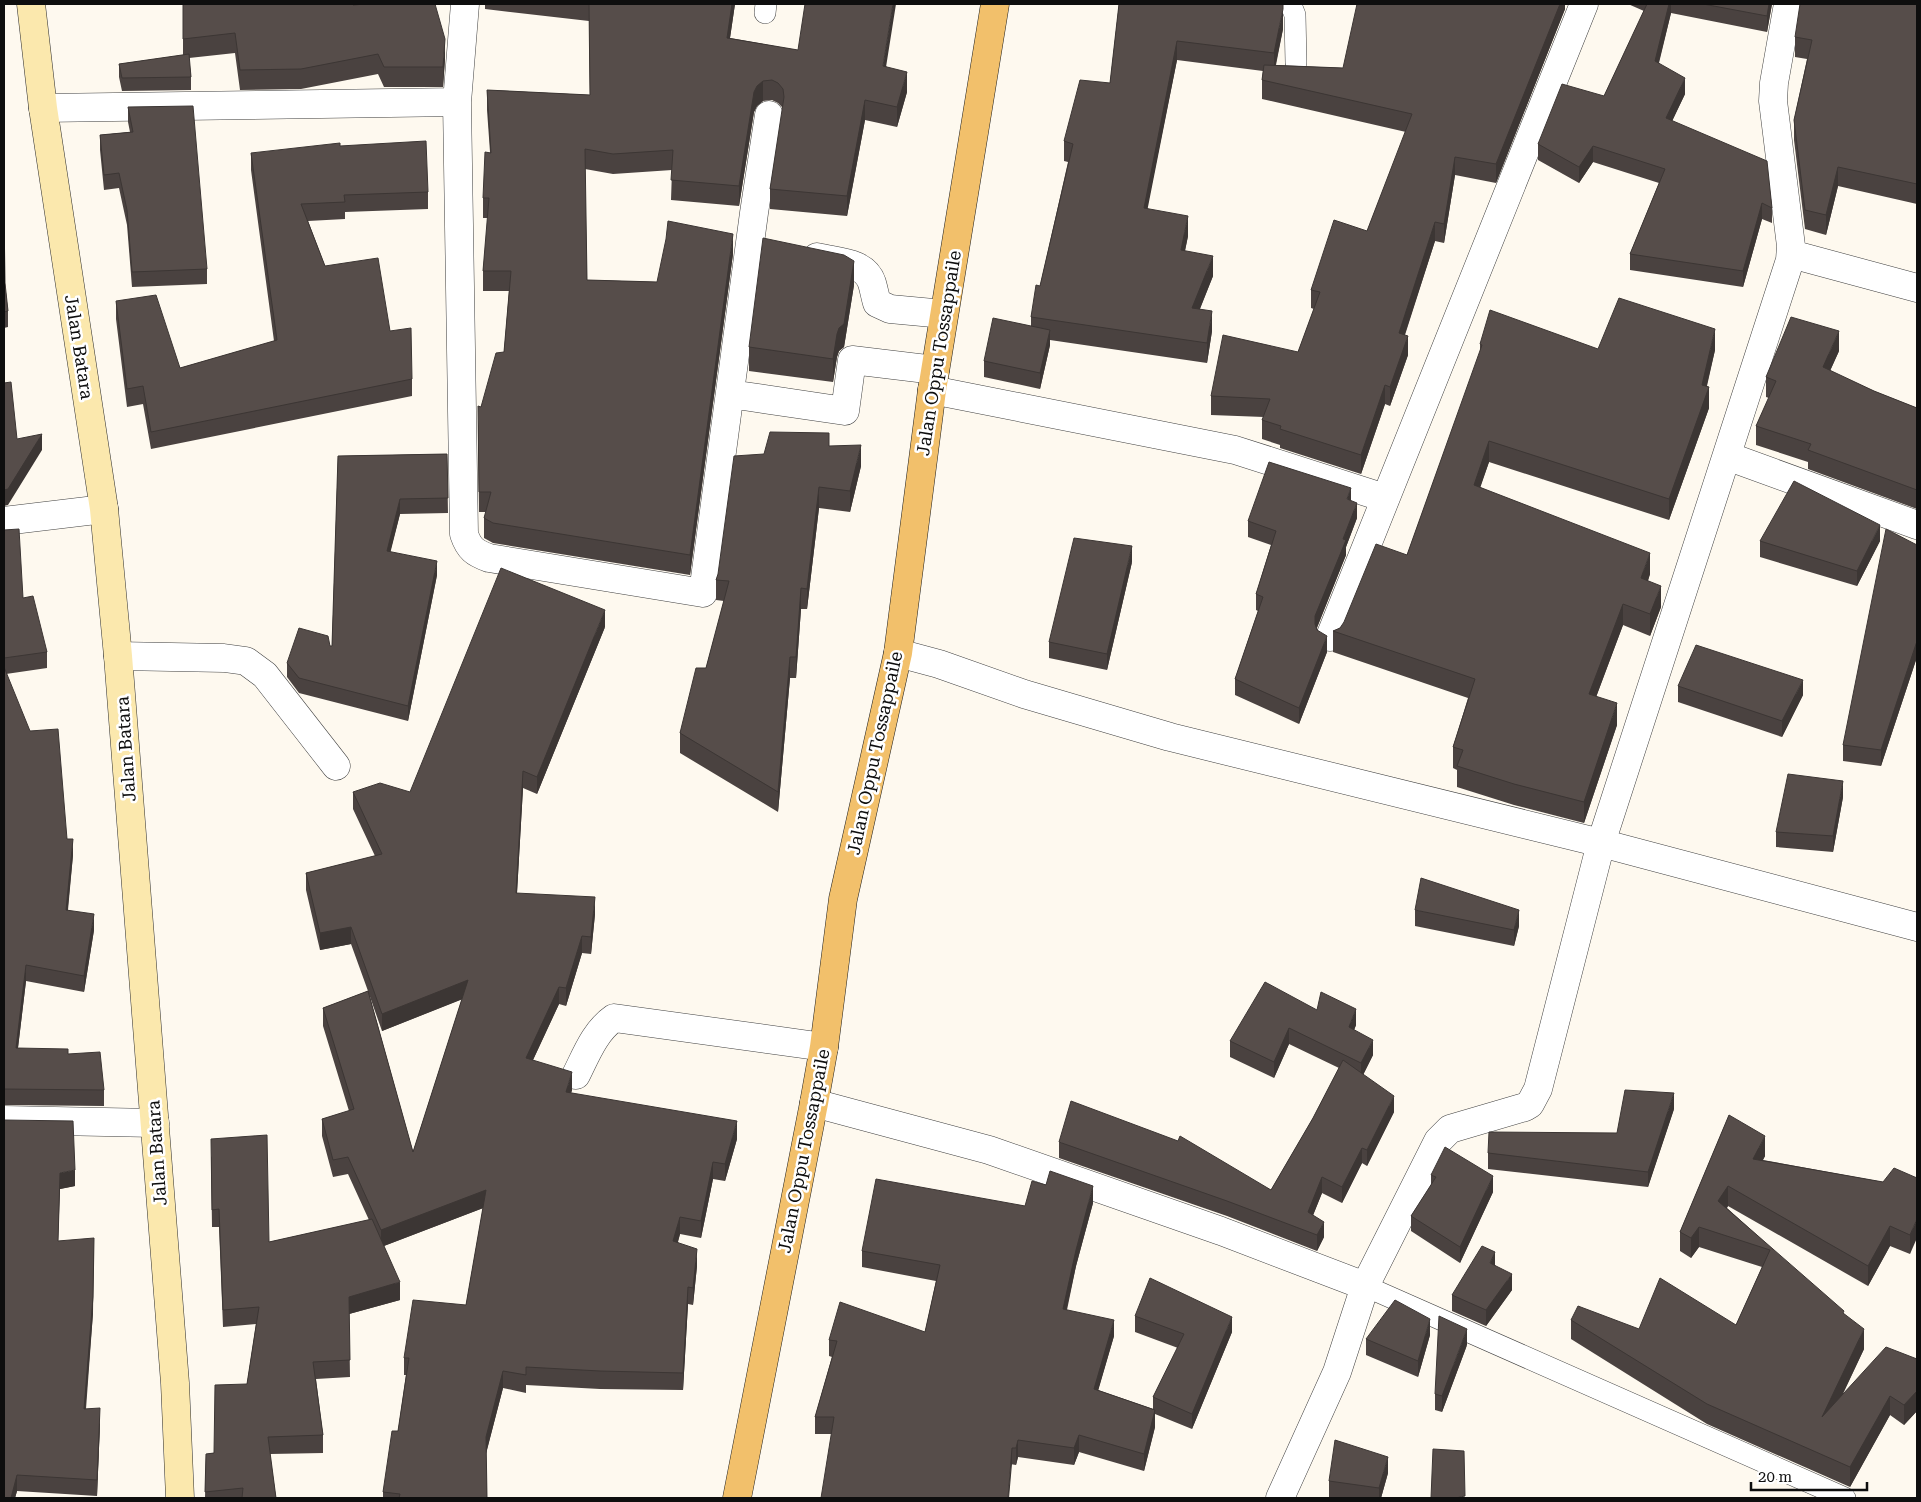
<svg xmlns="http://www.w3.org/2000/svg" width="1921" height="1502" font-family="'Roboto Serif',serif">
<style>
.lines{fill:none;stroke-linecap:round;stroke-linejoin:round}
.lane-casing{stroke:#414141;stroke-width:22}
.street-casing{stroke:#414141;stroke-width:29}
.secondary-casing{stroke:#303030;stroke-width:29}
.primary-casing{stroke:#1f1f1f;stroke-width:29}
.lane{stroke:#fff;stroke-width:21}
.street{stroke:#fff;stroke-width:28}
.secondary{stroke:#fbe8ad;stroke-width:28}
.primary{stroke:#f2c06b;stroke-width:28}
.wall{fill:#4a4240;fill-rule:evenodd}
.shaded-wall{fill:#3c3634}
.building{fill:#564d4a;stroke:#3c3634}
.labels{text-anchor:middle;stroke-width:5;stroke-linejoin:round;paint-order:stroke}
.street-label{font-size:18px;fill:#0e0e0e;stroke:#fff}
</style>
<rect width="100%" height="100%" fill="#fef9ef"/>
<g class="lines">
<defs>
<path id="lane" d="M1288,4L1291,5L1295,15L1296,63
M765,13L766,4
M1365,1286L1845,1498"/>
<path id="street" d="M457,102L465,4
M43,108L457,102L464,534C469,549 475,553 489,558L703,593L754,213L769,115
M1791,254L1917,288
M817,257C836,262 865,261 872,283C874,290 875,296 877,303L890,309L944,314
M932,390L1235,450L1385,498
M730,394L845,411L852,360L935,370
M1727,456L1917,525
M4,521L104,509
M1330,637L1584,4
M898,653L939,664L1024,694L1170,737L1601,843L1917,927
M118,656L224,658L246,661L265,675L336,766
M576,1075C586,1055 595,1031 614,1018L824,1047
M814,1103L989,1150L1221,1231L1365,1286
M4,1120L155,1123
M1280,1498L1337,1372L1365,1286L1438,1141L1450,1129L1525,1107L1530,1104L1538,1089L1601,843L1790,260L1791,246L1773,101L1774,83L1788,4"/>
<path id="secondary" d="M31,4L43,108L104,509L118,656L175,1383L180,1498"/>
<path id="primary" d="M737,1498L814,1103L824,1047L843,899L898,653L932,390L995,4"/>
</defs>
<use href="#lane" class="lane-casing"/>
<use href="#street" class="street-casing"/>
<use href="#secondary" class="secondary-casing"/>
<use href="#primary" class="primary-casing"/>
<use href="#lane" class="lane"/>
<use href="#street" class="street"/>
<use href="#secondary" class="secondary"/>
<use href="#primary" class="primary"/>
</g>
<path class="wall" d="M183,4L353,5L445,59L443,87H384L378,74L301,89L240,90L235,53L189,58L191,77V90L122,91L119,77V64L183,55Z
M485,4H735L730,38L886,66L907,92L897,127L865,120L847,216L770,209V189L783,108L778,103L772,100L763,101L757,106L754,112L739,206L671,200L672,170L613,174L585,169L587,280L657,282L733,254L690,575L493,543L484,538V518L486,512H479L478,426L481,407L504,352L509,291H483V271L488,218H483V198L490,152L487,110V90L590,95L589,21L485,9Z
M1119,4L1283,29L1276,65L1343,68L1565,4V9L1496,183L1455,175L1444,243L1435,241L1405,335L1408,355L1390,406L1385,404L1361,474L1280,448V445L1262,439V420L1264,417L1211,415V396L1298,352L1314,309L1311,308V290L1367,231L1406,132L1262,99V80L1263,71L1177,60L1147,208L1188,236L1185,251L1213,276L1200,309L1212,331L1207,363L1050,340V345L1040,389L984,377V361L1031,326V317L1040,286L1068,162L1064,161V141L1110,83Z
M1628,4H1772L1767,32L1671,13L1659,63L1685,94L1672,121L1772,208V223L1762,219L1743,287L1630,270V254L1659,183L1593,162L1579,183L1538,160V144L1604,96L1644,11Z
M1917,4V204L1838,186L1826,235L1805,229L1794,140V120L1807,59L1795,57V37Z
M128,107L207,269V284L132,287L127,225L119,188L104,190L100,150V135L130,132L128,122Z
M251,153L428,192V209L345,212V219L308,221L325,266L390,331L412,379V396L151,449L143,404L127,407L116,319V301L180,368L274,341L251,170Z
M4,213L5,283L8,311V327L4,328Z
M854,285L844,347L839,351L837,357L833,382L749,371V347Z
M1480,344L1598,349L1715,350L1707,386L1709,408L1669,520L1489,462L1480,487L1650,574L1648,581L1661,607L1650,636L1623,625L1596,697L1617,725L1584,823L1514,805L1457,787V770L1453,768V747L1468,698L1333,652V631L1340,628L1407,555L1480,353Z
M1839,351L1830,371L1874,391L1917,408V509L1808,469V462L1756,445V426L1769,398L1766,397V377Z
M829,446L861,466L850,512L819,508L807,609H801L796,678H790L778,812L680,753V733L706,668L724,601L716,600V580L764,454Z
M447,454L448,513L400,514L390,552L437,575L408,721L299,693L287,677V663L332,646L338,456Z
M1351,500L1357,518L1346,547V555L1317,628L1327,652L1299,724L1235,695V679L1258,611L1256,610V594L1271,545L1248,537V521Z
M4,530L23,598L47,652V668L6,674L73,855L68,910L94,930L84,992L26,981L18,1048L68,1054L104,1090V1106L4,1105Z
M1760,541H1880L1857,586L1760,557Z
M1917,545V657L1881,766L1843,761V745Z
M1132,562L1107,670L1049,658V642Z
M605,627L537,794L523,788L517,893L595,914L591,954L582,953L566,1006L559,1004L533,1060L572,1090L571,1093L737,1139L725,1181L713,1179L701,1238L680,1234L678,1242L697,1266L693,1305L688,1304L683,1390L600,1389L526,1385V1393L503,1388L486,1453L487,1498H383V1492L398,1431L406,1375H404V1358L466,1305L483,1208L384,1246L400,1300L349,1314L350,1377L316,1379L323,1435V1453L270,1454L276,1498H205L206,1454L214,1453L247,1384L256,1324L223,1327L219,1227H212L211,1156L269,1242L369,1220L348,1174L333,1177L322,1136V1119L349,1111L323,1026V1008L368,991L351,944L320,950L306,890V873L375,856L353,809V792H410ZM369,994L382,1031L462,999L413,1152Z
M1678,686L1803,695L1782,737L1678,702Z
M1843,797L1833,852L1776,847V832Z
M1415,910L1519,926L1514,946L1415,926Z
M1317,1010L1356,1025L1354,1030L1373,1055L1363,1075L1394,1112L1367,1166L1362,1163L1342,1203L1322,1193L1313,1215L1324,1237L1317,1251L1227,1216L1059,1158V1142L1271,1190L1313,1118L1339,1068L1289,1044L1274,1078L1230,1057V1041Z
M1674,1109L1648,1187L1488,1169V1153L1617,1133Z
M1729,1115L1765,1156L1763,1160L1883,1182L1917,1178L1910,1254L1890,1246L1868,1286L1728,1206L1727,1208L1844,1314L1864,1349L1842,1396L1917,1359V1411L1904,1425L1890,1415L1850,1487L1707,1424L1571,1339V1320L1639,1329L1736,1325L1762,1267L1699,1247L1691,1258L1680,1251V1232Z
M4,1120L75,1186L60,1189L58,1241L93,1313L86,1409L100,1424L97,1496L17,1491L15,1498H4Z
M1431,1175L1493,1192L1460,1263L1411,1231V1216L1431,1185Z
M1093,1203L1076,1266L1067,1310L1114,1336L1098,1390L1153,1409V1397L1178,1348L1135,1332V1316L1232,1332L1192,1429L1155,1414V1427L1144,1471L1079,1452L1074,1465L1018,1457L1016,1465L831,1434H815V1417L832,1357L829,1356V1340L925,1332L936,1281L862,1267V1251L1025,1206Z
M1495,1265L1512,1290L1486,1326L1452,1311V1295Z
M1430,1335L1418,1377L1366,1355V1339Z
M1467,1345L1442,1412L1435,1410V1394Z
M1388,1473L1381,1498H1340L1329,1497V1481Z"/>
<path class="shaded-wall" d="M732,4H735L727,58V38Z
M893,4H896L883,86V66Z
M1560,4H1565V9L1496,183V164Z
M1669,4H1671V13L1655,77V61Z
M1769,4H1772L1767,32V16Z
M1283,9V29L1274,72V53Z
M445,39V59L443,87V67Z
M1177,41V60L1144,227V208Z
M907,72V92L897,127V107Z
M1685,78V94L1666,134V118Z
M763,81V101L757,106L754,112L739,206V186L754,92L757,86Z
M865,100V120L847,216V196Z
M1593,146V162L1579,183V167Z
M1455,157V175L1444,243V224Z
M1838,167V186L1826,235V215Z
M1762,203V219L1743,287V271Z
M1188,216V236L1181,269V250Z
M1435,222V241L1399,352V333Z
M733,234V254L690,575V555Z
M1213,256V276L1192,328V308Z
M854,261V285L844,347L839,351L837,357L833,382V359L837,334Z
M1212,311V331L1207,363V343Z
M1715,329V350L1702,405L1709,387V408L1669,520V499L1702,385Z
M1050,330V345L1040,389V373Z
M1839,331V351L1823,386V367Z
M1408,336V355L1390,406V387Z
M1385,385V404L1361,474V455Z
M42,434V450L8,505L4,506V490Z
M1489,441V462L1474,506V485Z
M861,445V466L850,512V491Z
M819,487V508L807,609V589Z
M1351,488V503L1347,499Z
M400,499V514L387,566V551Z
M1357,503V518L1346,547V555L1315,632V616Z
M1880,525V541L1857,586V571Z
M1132,546V562L1107,670V654Z
M1650,553V574L1641,600V578Z
M437,561V575L408,721V706Z
M1661,586V607L1650,636V614Z
M801,588V609L796,678V657Z
M1623,604V625L1589,716V694Z
M605,610V627L537,794V777Z
M1327,636V652L1299,724V708Z
M1917,641V657L1881,766V750Z
M790,657V678L778,812V792Z
M1803,680V695L1782,737V721Z
M1617,703V725L1584,823V802Z
M523,771V788L516,910V893Z
M1843,781V797L1833,852V836Z
M73,839V855L66,926V910Z
M595,897V914L591,954V937Z
M1519,910V926L1514,946V930Z
M94,914V930L84,992V976Z
M351,927V944L320,950V933Z
M582,936V953L566,1006V988Z
M26,965V981L16,1064V1048Z
M468,980V997L382,1031V1014Z
M559,987V1004L526,1075V1058Z
M1356,1009V1025L1349,1043V1027Z
M1289,1028V1044L1274,1078V1062Z
M1373,1040V1055L1361,1079V1063Z
M572,1072V1090L566,1109V1092Z
M1674,1093V1109L1648,1187V1172Z
M1394,1096V1112L1367,1166V1150Z
M737,1121V1139L725,1181V1164Z
M1765,1136V1156L1753,1178V1159Z
M1362,1148V1163L1342,1203V1187Z
M713,1162V1179L701,1238V1221Z
M75,1170V1186L60,1189V1173Z
M1493,1176V1192L1460,1263V1247Z
M1322,1177V1193L1308,1228V1212Z
M1093,1186V1203L1076,1266L1063,1325V1309L1076,1250Z
M1728,1186V1206L1718,1220V1201Z
M486,1190V1207L381,1247V1230Z
M680,1217V1234L673,1258V1241Z
M1917,1219V1238L1910,1254V1235Z
M1324,1222V1237L1317,1251V1235Z
M1890,1226V1246L1868,1286V1266Z
M1699,1227V1247L1691,1258V1238Z
M94,1238L93,1313L84,1425V1409Z
M697,1249V1266L693,1305V1288Z
M1495,1252V1268L1490,1263Z
M1512,1274V1290L1486,1326V1310Z
M400,1282V1300L349,1314V1297Z
M688,1287V1304L683,1390V1373Z
M1232,1317V1332L1192,1429V1414Z
M1430,1319V1335L1418,1377V1361Z
M1114,1320V1336L1094,1405V1389Z
M1467,1329V1345L1442,1412V1396Z
M1864,1329V1349L1822,1437V1417Z
M503,1371V1388L486,1454V1437Z
M1917,1391V1411L1904,1425V1405Z
M1890,1396V1415L1850,1487V1467Z
M100,1408V1424L97,1496V1480Z
M1155,1410V1427L1144,1471V1454Z
M1079,1435V1452L1074,1465V1448Z
M1018,1440V1457L1016,1465V1448Z
M1012,1448V1464L1009,1498H1008Z
M1388,1457V1473L1381,1498H1379V1488Z
M17,1475V1491L15,1498H11Z"/>
<path class="building" d="M183,4H353V5L366,4H435L445,39L443,67H384L378,54L301,69L240,70L235,33L183,39Z
M589,4H732L727,38L798,50L805,4H893L883,66L907,72L897,107L865,100L847,196L770,189L784,97L783,89L778,83L772,80L763,81L757,86L754,92L739,186L671,180L673,150L613,154L585,149L587,280L657,282L666,239L668,221L733,234L690,555L493,523L484,518L491,492H479L478,406L481,407L496,353L504,352L511,271H483L489,198H483L485,152L491,153L487,90L590,95Z
M1119,4H1283V9L1274,53L1177,41L1144,208L1188,216L1181,250L1213,256L1192,308L1212,311L1207,343L1031,317L1036,285L1040,286L1073,144L1064,141L1080,80L1110,83Z
M1357,4H1560L1496,164L1455,157L1444,224L1435,222L1399,333L1408,336L1390,387L1385,385L1361,455L1280,429L1281,426L1262,420L1270,399L1211,396L1223,335L1298,352L1320,292L1311,290L1334,220L1367,231L1412,114L1262,80L1264,65L1343,68Z
M1647,4H1669L1655,61L1685,78L1666,118L1767,161L1772,208L1762,203L1743,271L1630,254L1665,169L1593,146L1579,167L1538,144L1562,84L1604,96Z
M1703,4H1769L1767,16Z
M1800,4H1917V184L1838,167L1826,215L1805,210L1794,120L1812,40L1795,37Z
M189,54L191,77L122,78L119,64Z
M193,106L207,269L132,272L127,210L119,173L104,175L100,135L133,132L128,107Z
M426,141L428,192L344,195L345,202L301,204L325,266L378,258L390,331L411,328L412,379L151,432L143,386L127,389L116,301L156,295L180,368L277,340L251,153L340,143V146Z
M4,213L5,283L8,311L4,312Z
M763,238L844,255L854,261L844,324L839,328L837,334L833,359L749,347Z
M1619,298L1715,329L1702,385L1709,387L1669,499L1489,441L1474,485L1650,553L1641,578L1661,586L1650,614L1623,604L1589,694L1617,703L1584,802L1514,784L1457,766L1463,750L1453,747L1475,679L1333,631L1340,628L1344,622L1376,544L1407,555L1482,345L1480,344L1490,310L1598,349Z
M1791,317L1839,331L1823,367L1874,391L1917,408V490L1808,450L1811,444L1756,426L1776,381L1766,377Z
M993,318L1050,330L1040,373L984,361Z
M11,382L17,439L42,434L8,489L4,490V383Z
M770,432L829,433V446L861,445L850,491L819,487L807,589L801,588L796,657H790L778,792L680,733L696,668H706L729,581L716,580L718,574L734,456L764,454Z
M447,454L448,498L400,499L387,551L437,561L408,706L299,678L287,663L299,628L328,636L330,646H332L338,456Z
M1269,462L1351,488L1347,499L1357,503L1343,539L1346,540L1315,616V624L1317,630L1327,636L1299,708L1235,679L1263,597L1256,594L1276,531L1248,521Z
M1794,481L1880,525L1857,571L1760,541Z
M19,529L23,598L33,596L47,652L4,658V530Z
M1886,529L1917,545V641L1881,750L1843,745Z
M1074,538L1132,546L1107,654L1049,642Z
M501,568L605,610L537,777L523,771L516,893L595,897L591,937L582,936L566,988L559,987L526,1058L572,1072L566,1092L737,1121L725,1164L713,1162L701,1221L680,1217L673,1241L697,1249L693,1288L688,1287L683,1373L600,1371L526,1367V1375L503,1371L486,1437L487,1498H399L400,1494L383,1492L392,1431H398L409,1358H404L413,1300L466,1305L486,1190L381,1230L348,1157L333,1160L322,1119L354,1109L323,1008L368,991L413,1152L468,980L382,1014L351,927L320,933L306,873L382,854L353,792L380,783L410,792Z
M1696,645L1803,680L1782,721L1678,686Z
M4,667L30,731L58,729L67,839H73L66,910L94,914L84,976L26,965L16,1048L68,1049V1054L100,1052L104,1090L4,1089Z
M1788,774L1843,781L1833,836L1776,832Z
M1421,878L1519,910L1514,930L1415,910Z
M1265,982L1317,1010L1321,992L1356,1009L1349,1027L1373,1040L1361,1063L1289,1028L1274,1062L1230,1041Z
M1343,1060L1394,1096L1367,1150L1362,1148L1342,1187L1322,1177L1308,1212L1324,1222L1317,1235L1227,1201L1059,1142L1071,1101L1178,1141L1180,1136L1271,1190L1313,1118Z
M1625,1090L1674,1093L1648,1172L1488,1153L1489,1132L1617,1133Z
M1729,1115L1765,1136L1753,1159L1883,1182L1894,1168L1917,1178V1219L1910,1235L1890,1226L1868,1266L1728,1186L1718,1201L1844,1311L1843,1313L1864,1329L1822,1417L1886,1347L1917,1359V1391L1904,1405L1890,1396L1850,1467L1707,1404L1571,1320L1578,1306L1639,1329L1660,1278L1736,1325L1770,1250L1699,1227L1691,1238L1680,1232Z
M4,1120L73,1121L75,1170L60,1173L58,1241L94,1238L93,1297L84,1409L100,1408L97,1480L17,1475L11,1498H4Z
M267,1135L269,1242L372,1219L400,1282L349,1297L350,1360L313,1362L323,1435L268,1437L276,1498H242L243,1488L205,1492L206,1454L214,1453L215,1385L247,1384L259,1307L223,1310L219,1209L212,1210L211,1139Z
M1445,1147L1493,1176L1460,1247L1411,1216L1436,1177L1431,1175Z
M1050,1171L1093,1186L1076,1250L1063,1309L1114,1320L1094,1389L1155,1410L1144,1454L1079,1435L1074,1448L1018,1440L1016,1448H1012L1008,1498H821L834,1417H815L837,1341L829,1340L840,1302L925,1332L940,1265L862,1251L876,1179L1025,1206L1032,1181L1046,1185Z
M1482,1246L1495,1252L1490,1263L1512,1274L1486,1310L1452,1295Z
M1150,1278L1232,1317L1192,1414L1153,1397L1184,1334L1135,1316Z
M1395,1300L1430,1319L1418,1361L1366,1339Z
M1439,1316L1467,1329L1442,1396L1435,1394Z
M1335,1440L1388,1457L1379,1488L1329,1481Z
M1433,1449L1464,1451L1465,1496L1456,1498H1431Z"/>
<g class="labels">
<g class="street-label">
<text transform="translate(79 347) rotate(81)" y="6">Jalan Batara</text>
<text transform="translate(939 353) rotate(-81)" y="6">Jalan Oppu Tossappaile</text>
<text transform="translate(126 749) rotate(-94)" y="6">Jalan Batara</text>
<text transform="translate(875 753) rotate(-78)" y="6">Jalan Oppu Tossappaile</text>
<text transform="translate(804 1151) rotate(-79)" y="6">Jalan Oppu Tossappaile</text>
<text transform="translate(157 1153) rotate(-94)" y="6">Jalan Batara</text>
</g>
</g>
<rect width="1921" height="1502" fill="none" stroke="#0e0e0e" stroke-width="10"/>
<path d="M1751 1482v8h116v-8" fill="none" stroke="#0e0e0e" stroke-width="2.5"/>
<text x="1758" y="1482" font-size="15" fill="#0e0e0e" stroke="#ffffff" stroke-width="4" paint-order="stroke">20 m</text>
</svg>
